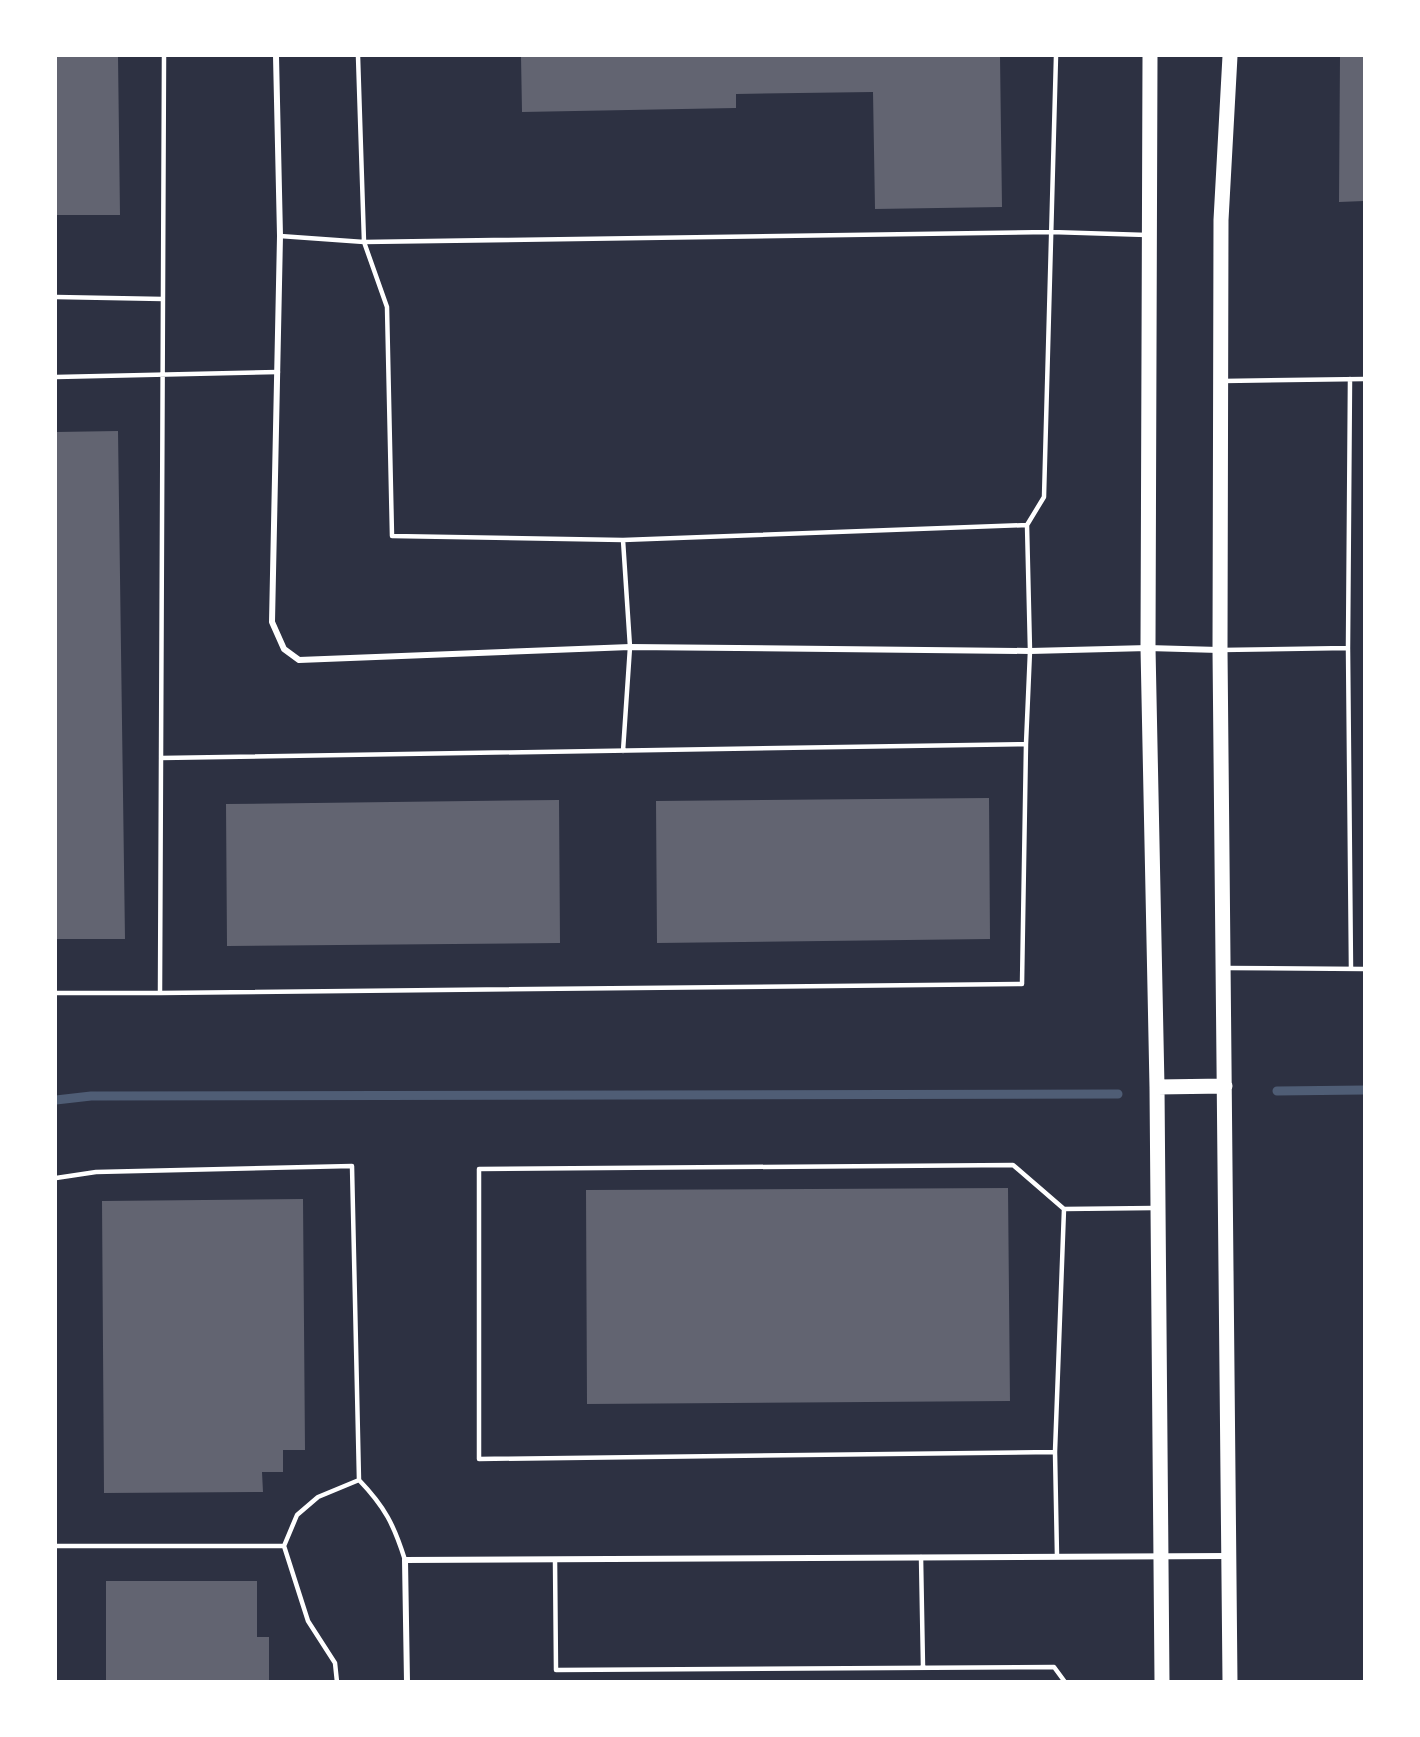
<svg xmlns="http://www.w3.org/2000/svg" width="1420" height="1737" font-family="'Sofia Sans Condensed',sans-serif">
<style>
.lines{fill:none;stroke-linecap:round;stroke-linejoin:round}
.stream{stroke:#4f5d75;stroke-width:9}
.building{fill:#626471}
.service{stroke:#fff;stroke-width:4.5}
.minor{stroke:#fff;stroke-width:6}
.primary{stroke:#fff;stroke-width:15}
</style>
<rect width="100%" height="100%" fill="#2d3142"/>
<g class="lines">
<path class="stream" d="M1277,1091L1364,1090
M56,1100L91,1096L1118,1094"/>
</g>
<path class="building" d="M56,56H118L120,215H56Z
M521,56H1000L1002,207L875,209L873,92L736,94V108L522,112Z
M1340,56H1364V201L1339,202Z
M118,431L125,939H56V432Z
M989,798L990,939L657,943L656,801Z
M559,800L560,943L227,946L226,804Z
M1008,1188L1010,1401L587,1404L586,1190Z
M303,1199L305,1450H283V1472H262L263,1492L104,1493L102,1201Z
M106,1581H257V1637H269V1682H106Z"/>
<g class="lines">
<path class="service" d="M164,56L160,993L1022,984L1026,744L1030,651L1027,525L1044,497L1056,56
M358,56L364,242L387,307L392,536L623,540L630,647L623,751
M280,236L364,242L1051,232L1147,235
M56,297L163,299
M56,377L278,372
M1350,379L1348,648L1351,969
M1223,381L1364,379
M623,540L1027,525
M1221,650L1348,648
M161,758L1026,744
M1226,968L1364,969
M56,993H160
M56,1178L96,1172L352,1166L359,1480C385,1507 394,1525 405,1560
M1055,1452L1064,1209
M56,1546H284L297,1515L318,1497L359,1480
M284,1546L308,1621L335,1663L337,1682
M1057,1556L1055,1452L479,1459V1169L1013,1165L1064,1209L1154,1208
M921,1557L923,1667
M555,1560L556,1670L1054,1667L1065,1682"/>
<path class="minor" d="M276,56L280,236L272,622L284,649L299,660L630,647L1030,651L1148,648L1219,650
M407,1682L405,1560L1229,1556"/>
<path class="primary" d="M1150,56L1148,648L1157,1087L1162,1682
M1230,56L1221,220L1220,650L1230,1682
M1157,1087L1225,1086"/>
</g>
<rect width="1420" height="1737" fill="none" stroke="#ffffff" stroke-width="114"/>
</svg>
